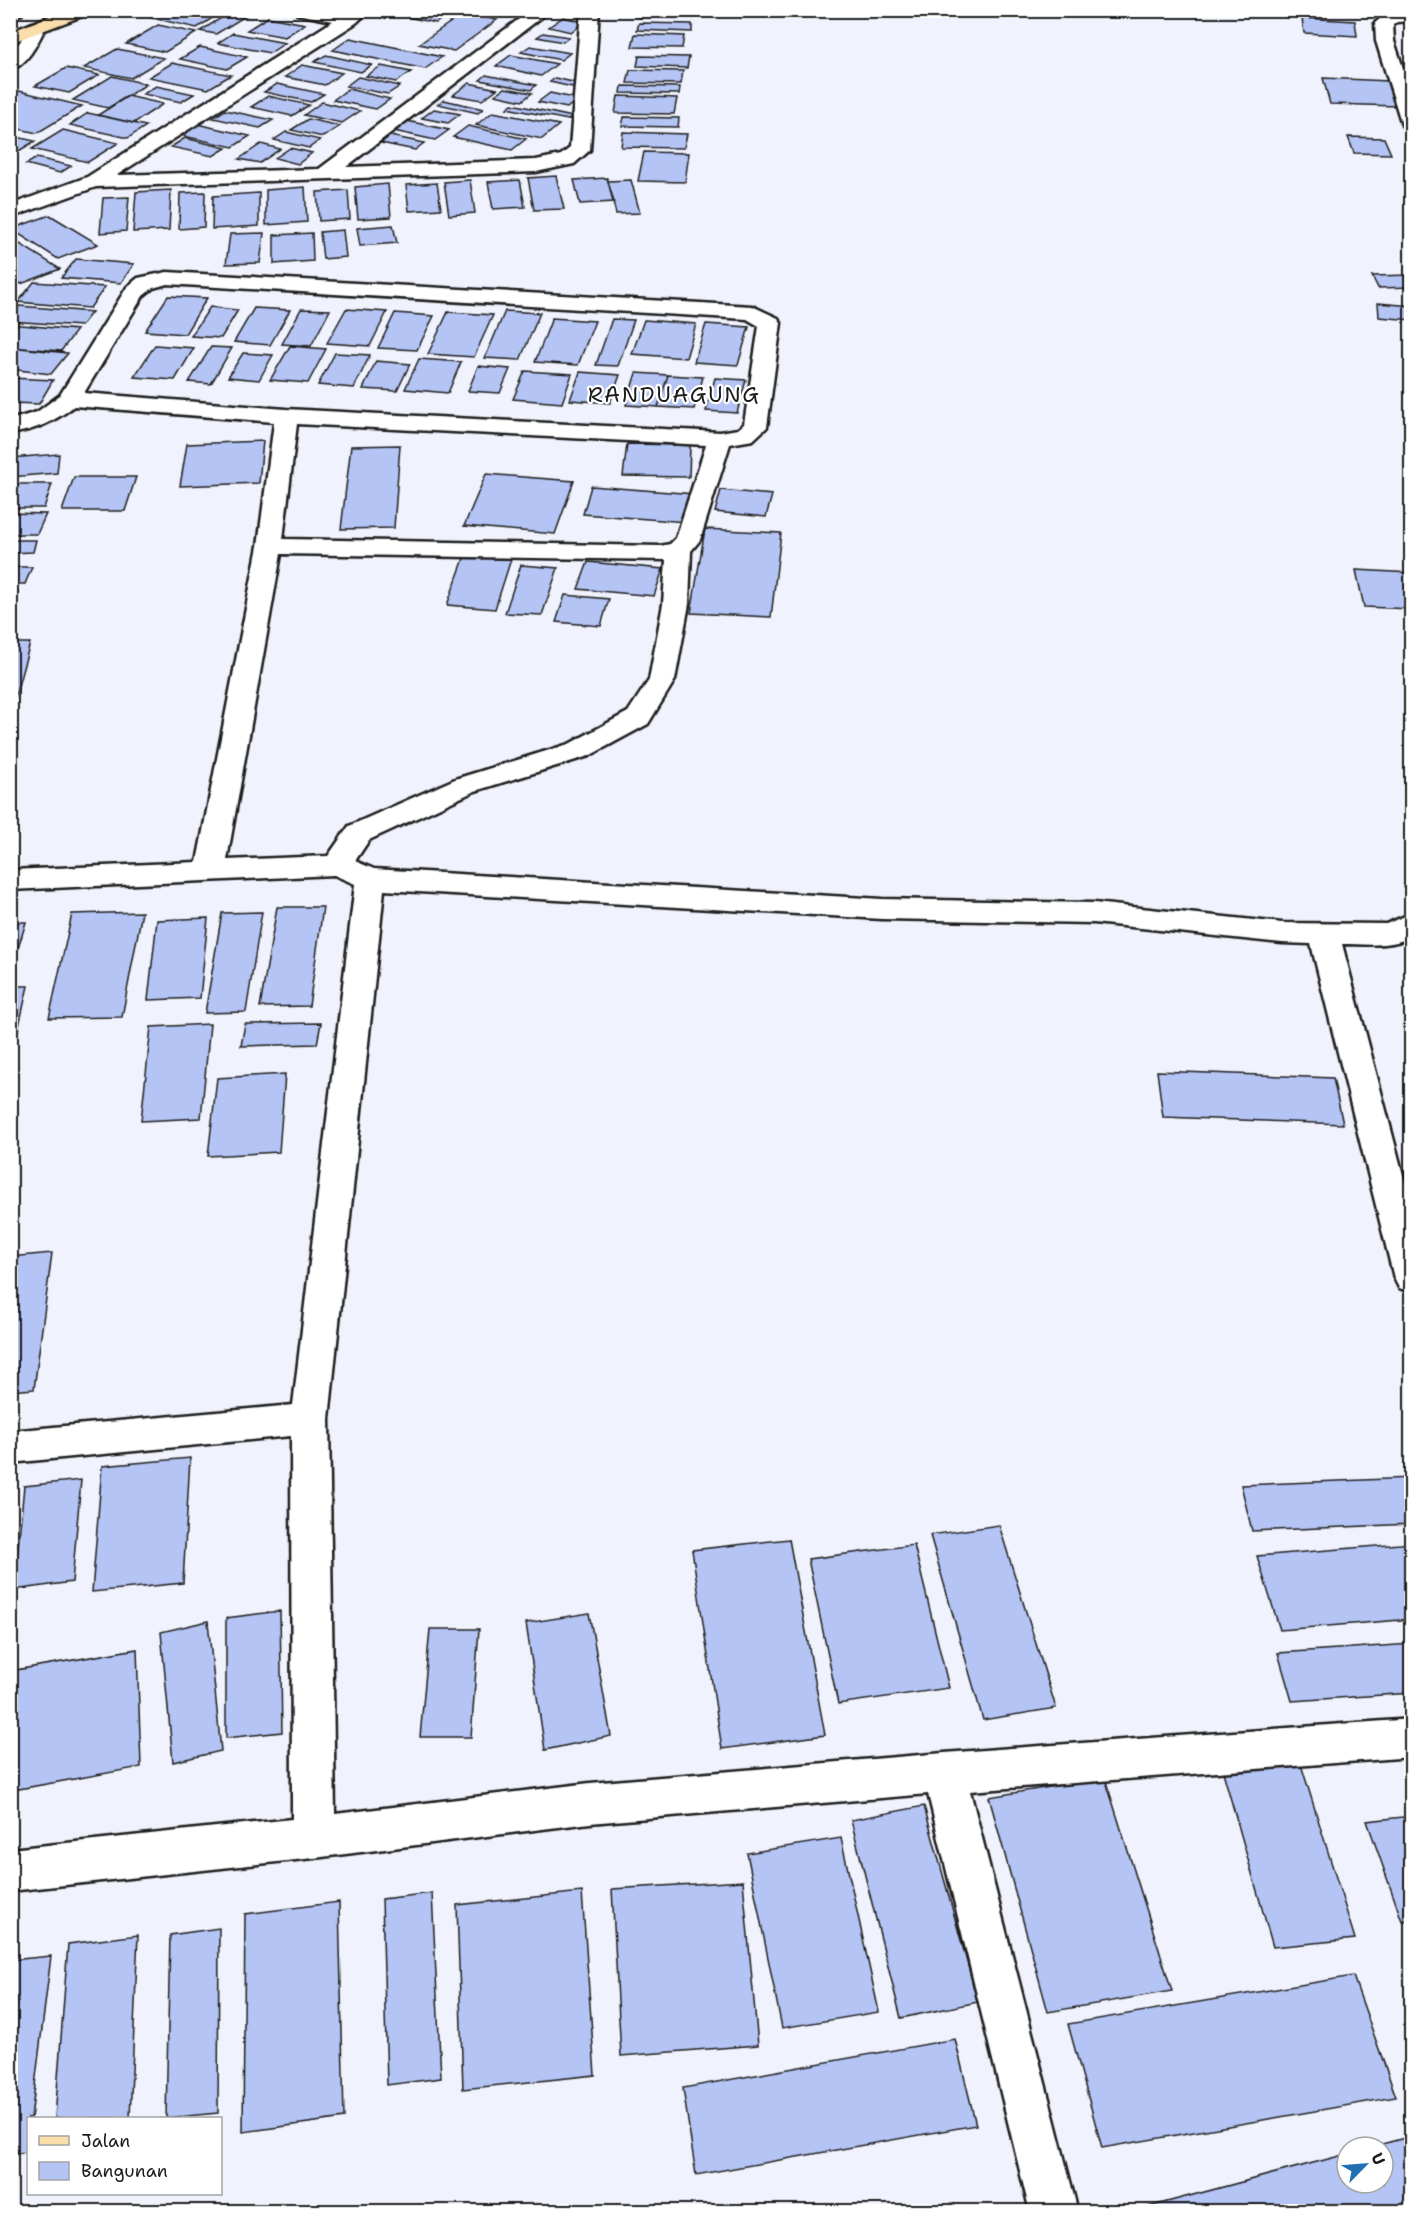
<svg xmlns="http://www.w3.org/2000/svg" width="1422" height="2222" font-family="'Shantell Sans',sans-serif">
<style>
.building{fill:#b4c4f4;stroke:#1c1c1c;stroke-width:1.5}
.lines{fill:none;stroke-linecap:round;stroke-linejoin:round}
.minor-casing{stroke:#1c1c1c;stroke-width:5}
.major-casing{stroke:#1c1c1c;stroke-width:5}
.minor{fill:#fff;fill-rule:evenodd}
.major{fill:#faddab;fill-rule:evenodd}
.labels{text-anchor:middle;stroke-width:4.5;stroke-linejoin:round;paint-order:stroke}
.far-quarter-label{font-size:22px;letter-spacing:1.5px;fill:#1c1c1c;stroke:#fff}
</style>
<rect width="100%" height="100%" fill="#f0f3fd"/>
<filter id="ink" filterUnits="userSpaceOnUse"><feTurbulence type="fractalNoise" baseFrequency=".0167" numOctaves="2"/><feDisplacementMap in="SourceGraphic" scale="12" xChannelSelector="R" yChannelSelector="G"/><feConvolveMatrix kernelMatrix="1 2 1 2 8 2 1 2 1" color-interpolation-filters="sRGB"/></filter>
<g filter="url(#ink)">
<path class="building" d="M165,10H225L197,28L152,18Z
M234,10L252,12L216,34L200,31Z
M397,10H453L436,23L392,14Z
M471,10H511L502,17Z
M638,10H689L688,18L637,17Z
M464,13L497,20L454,51L419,44Z
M268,17L305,24L285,37L247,30Z
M563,17L584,22L571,32L549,27Z
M1302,18L1355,21L1357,36L1304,33Z
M639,23L692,24V32L637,30Z
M158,25L196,33L165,52L126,44Z
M233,33L285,43L270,53L218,43Z
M543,33L569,37L563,42L537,37Z
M635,34L684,36L682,48L632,47Z
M350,38L442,57L425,69L333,50Z
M530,46L570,53L561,60L521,52Z
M200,47L247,57L227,69L180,59Z
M117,49L164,58L131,78L84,68Z
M326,55L372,65L361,72L314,62Z
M511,55L557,64L541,76L496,66Z
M639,56L689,57L687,68L637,66Z
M172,63L231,75L208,89L149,77Z
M302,65L342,73L325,85L285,77Z
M381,66L411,72L396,82L366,76Z
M66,68L99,75L69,93L35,86Z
M630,70L683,71L681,84L627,83Z
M486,75L536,85L531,90L480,80Z
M112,76L147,84L108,108L73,100Z
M358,77L400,86L388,94L346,86Z
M555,78L577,83L572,87L550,82Z
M1323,78L1389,81L1397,106L1330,104Z
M469,83L497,89L482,100L453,95Z
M277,84L324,94L311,102L264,92Z
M156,86L194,94L181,102L143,94Z
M622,86L680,87L679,94L621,93Z
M505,88L532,93L522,101L495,95Z
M348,89L390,99L376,109L333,100Z
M15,90L82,106L37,133L10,127V93Z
M550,93L578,99L567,108L538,102Z
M128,96L163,104L134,123L98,115Z
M268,96L309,105L292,116L251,107Z
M618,96L677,98L674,114L615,113Z
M444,100L483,109L478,113L438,104Z
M322,102L360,111L342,123L304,115Z
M512,104L572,117L568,120L507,108Z
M434,109L460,114L448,123L422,118Z
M225,110L273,120L260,128L213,118Z
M493,112L559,125L542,139L476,125Z
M88,113L146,126L128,138L70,125Z
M624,117L679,118L678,127L622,126Z
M308,119L340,126L323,137L291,130Z
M407,121L449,130L435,140L394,131Z
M197,124L250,136L233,147L179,135Z
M468,126L526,139L512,150L453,137Z
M63,130L118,143L88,162L32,149Z
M286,132L320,140L309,148L274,140Z
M623,132L687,134L684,148L621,147Z
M390,136L424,143L415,150L381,143Z
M16,137L35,141L14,154L10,153V140Z
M1348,137L1384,138L1391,154L1354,153Z
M185,138L226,148L213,156L171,147Z
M261,144L280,149L260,163L239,159Z
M290,148L312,153L298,164L275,158Z
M644,152L689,153L685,182L638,181Z
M37,158L71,166L60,173L26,164Z
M556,176L564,209L534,210L528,178Z
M607,178L614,202L580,204L574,180Z
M470,180L475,213L449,215L444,182Z
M520,180L525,207L493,209L488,182Z
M631,180L640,213L616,214L608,181Z
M437,183L441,209L409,211L406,185Z
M388,184L391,217L358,219L355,187Z
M305,187L307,222L266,225V190Z
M171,190L169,230L133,232L136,192Z
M348,190L350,219L319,221L317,192Z
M205,192L204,227L179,229L180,193Z
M259,193V226L212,229L213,196Z
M129,197L126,231L100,233L103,198Z
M50,215L98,244L58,259L11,229Z
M393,225L397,243L360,246L357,228Z
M343,230L346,257L323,259L320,232Z
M264,233L260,263L226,264L230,234Z
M312,233L313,261L274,264V235Z
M10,239H12L60,269L21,284L10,277Z
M76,259L134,264L121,283L61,278Z
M1412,275V287L1378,288L1372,276Z
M34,282L105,287L90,308L18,302Z
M168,296L207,298L185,334L145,331Z
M1378,303L1412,306V320L1379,317Z
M19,306L92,312L81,326L10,321Z
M210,307L238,310L221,338L191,336Z
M254,308L290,310L270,345L234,342Z
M301,309L330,310L311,346L282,344Z
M346,309L387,312L370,346L327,343Z
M505,311L540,313L520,360L485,358Z
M448,312L493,315L474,357L428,354Z
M395,313L434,316L417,350L378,348Z
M552,318L595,321L578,365L535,362Z
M612,319L634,320L618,366L596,365Z
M644,320L696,324L686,358L632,354Z
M10,324L77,330L61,351L10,347Z
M706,324L749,327L738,365L694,362Z
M155,345L194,348L175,380L134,377Z
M290,346L326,349L308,383L270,380Z
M10,347L68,353L51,374L10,369Z
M211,347L232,348L211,384L189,382Z
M243,353L273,355L259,380L228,377Z
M335,353L370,355L354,388L318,385Z
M419,359L461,362L448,393L405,389Z
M376,361L410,364L397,391L363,389Z
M478,366L510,369L500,393L468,391Z
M525,371L572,374L562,403L513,399Z
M580,372L620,375L610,403L570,400Z
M636,373L668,375L658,407L626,405Z
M668,375L703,377L694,409L658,407Z
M10,378L53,380L39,404L10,403Z
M715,378L746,380L737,413L706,411Z
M263,441L259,483L180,486L187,444Z
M627,444L690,445L689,477L623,476Z
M400,445L394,528L341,529L351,446Z
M59,454L57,473L10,477V458Z
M486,474L574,481L555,534L464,526Z
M74,477H136L125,511H62Z
M10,484H52L44,508H10Z
M591,486L695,494L687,522L583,514Z
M721,490L772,495L766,517L715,512Z
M10,513L46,514L37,534H10Z
M705,529L781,533L771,617L691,613Z
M10,540H36L33,552L10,553Z
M466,553L512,556L495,609L447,605Z
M588,562L663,569L654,596L578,589Z
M521,565L558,568L542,615L505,613Z
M10,567H32L25,584H10Z
M1356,570L1412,573V609L1364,607Z
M18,592L11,624H10V593Z
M565,595L609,599L601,626L556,622Z
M10,643H30L15,697H10Z
M277,907H323L309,1006L260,1007Z
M142,912L122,1017L49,1018L72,914Z
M262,912L246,1012L205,1013L222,913Z
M208,918L200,998L148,1000L157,920Z
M10,922H26L14,962H10Z
M10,986H28L17,1035H10Z
M321,1023L317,1044L241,1046L245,1024Z
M210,1024L201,1118L141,1121L151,1027Z
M1157,1071L1333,1078L1343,1124L1163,1117Z
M285,1074L279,1152L208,1156L217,1078Z
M52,1253L34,1389L10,1391V1257Z
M190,1458L183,1583L92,1592L102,1466Z
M1412,1478V1524L1252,1531L1241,1485Z
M81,1480L72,1582L14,1590L24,1486Z
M999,1525L1056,1708L983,1720L930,1535Z
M789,1539L825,1735L722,1749L692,1550Z
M1412,1543V1619L1280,1630L1257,1556Z
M914,1545L949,1688L838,1704L808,1559Z
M280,1611L282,1732L226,1738V1618Z
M589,1613L611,1736L545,1750L526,1623Z
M208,1621L221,1751L173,1762L161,1632Z
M430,1629H479L471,1737H420Z
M1412,1644V1693L1292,1701L1278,1653Z
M137,1649L141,1767L13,1790L16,1670Z
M1299,1758L1355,1939L1273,1947L1221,1765Z
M1105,1778L1172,1991L1048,2012L989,1797Z
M924,1806L978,2002L901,2018L851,1820Z
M1412,1816V1920L1402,1921L1367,1821Z
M841,1838L879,2012L782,2028L747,1853Z
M743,1881L758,2045L621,2056L612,1889Z
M582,1892L595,2075L463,2089L457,1905Z
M432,1893L441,2078L387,2085L382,1899Z
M339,1902L344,2118L243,2132L245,1914Z
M219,1928L218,2113L166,2118L170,1935Z
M138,1935L130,2118H55L68,1944Z
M51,1956L31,2118H28L27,2152L10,2154V1960Z
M1353,1976L1396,2097L1102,2148L1068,2024Z
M955,2039L976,2125L696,2175L683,2088Z
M1412,2136V2207L1394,2212L1133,2211L1347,2154V2183H1383V2147H1371Z"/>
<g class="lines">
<defs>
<path id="minor" d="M295,10L345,13L349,10H370L356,23L117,175L319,169L531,10H551L346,167L536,160L561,155L570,148L581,10H599L590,150L574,164L536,172L96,187L10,218V205L87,177L333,21L297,14Z
M1412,11V21L1397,22L1393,25L1394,41L1412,95V131L1405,129L1402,125L1376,41L1375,23L1387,13Z
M36,23L42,24L45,28C38,42 27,66 10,70V53L20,42L30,24Z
M167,272L752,306L778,318L781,323L767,427L753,440L730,444L700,540L691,551L689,604L675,680L648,724L589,756L475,791L369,840L355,861L374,869L882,899L1094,903L1282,923L1386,924L1412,913V936C1390,948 1366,944 1342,944L1412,1209V1292L1399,1288L1394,1278L1311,944L1282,943L1094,923L882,919L384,890L329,1419L335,1814L590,1783L944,1753L1412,1719V1757L970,1791L1078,2212H1030L928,1794L590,1823L314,1858L10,1891V1849L292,1819L291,1436L10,1463V1431L293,1405L355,884L334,875L10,890V870L197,862L258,546L274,422L74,406C54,422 36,430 10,434V420L37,412L60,395L127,287L138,278ZM167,284L747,319L759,326L744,424L738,429L720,432L286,409L84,393L143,296L153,288ZM297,424L706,445L676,538L670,544L660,546L283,539ZM281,554L666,560L663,604L649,680L628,712L569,744L455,779L349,826L328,856L227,860Z"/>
<path id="major" d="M10,10H24L22,14L10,17Z
M65,10H90L88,14L10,43V32Z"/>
</defs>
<use href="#minor" class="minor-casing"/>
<use href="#major" class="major-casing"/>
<use href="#minor" class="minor"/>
<use href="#major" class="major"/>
</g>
</g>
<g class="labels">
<g class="far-quarter-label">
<text x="674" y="402">RANDUAGUNG</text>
</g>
</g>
<rect width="1422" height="2222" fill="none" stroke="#fff" stroke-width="36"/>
<rect x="18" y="18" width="1386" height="2186" fill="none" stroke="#1c1c1c" stroke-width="2" filter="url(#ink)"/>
<rect x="27" y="2117" width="195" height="78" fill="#ffffff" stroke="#a4a4a4" stroke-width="1.5"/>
<rect x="39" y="2136" width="30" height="9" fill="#faddab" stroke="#a4a4a4" stroke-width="1.5"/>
<text x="81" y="2147" font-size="18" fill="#1c1c1c">Jalan</text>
<rect x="39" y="2162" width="30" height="18" fill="#b4c4f4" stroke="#a4a4a4" stroke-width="1.5"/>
<text x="81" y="2177" font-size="18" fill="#1c1c1c">Bangunan</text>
<g transform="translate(1365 2165) rotate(65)"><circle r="28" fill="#ffffff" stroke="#a4a4a4" stroke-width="1.5"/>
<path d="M0-4.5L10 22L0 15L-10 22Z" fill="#1f6fb2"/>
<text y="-9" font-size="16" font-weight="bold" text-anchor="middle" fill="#1c1c1c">U</text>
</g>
</svg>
